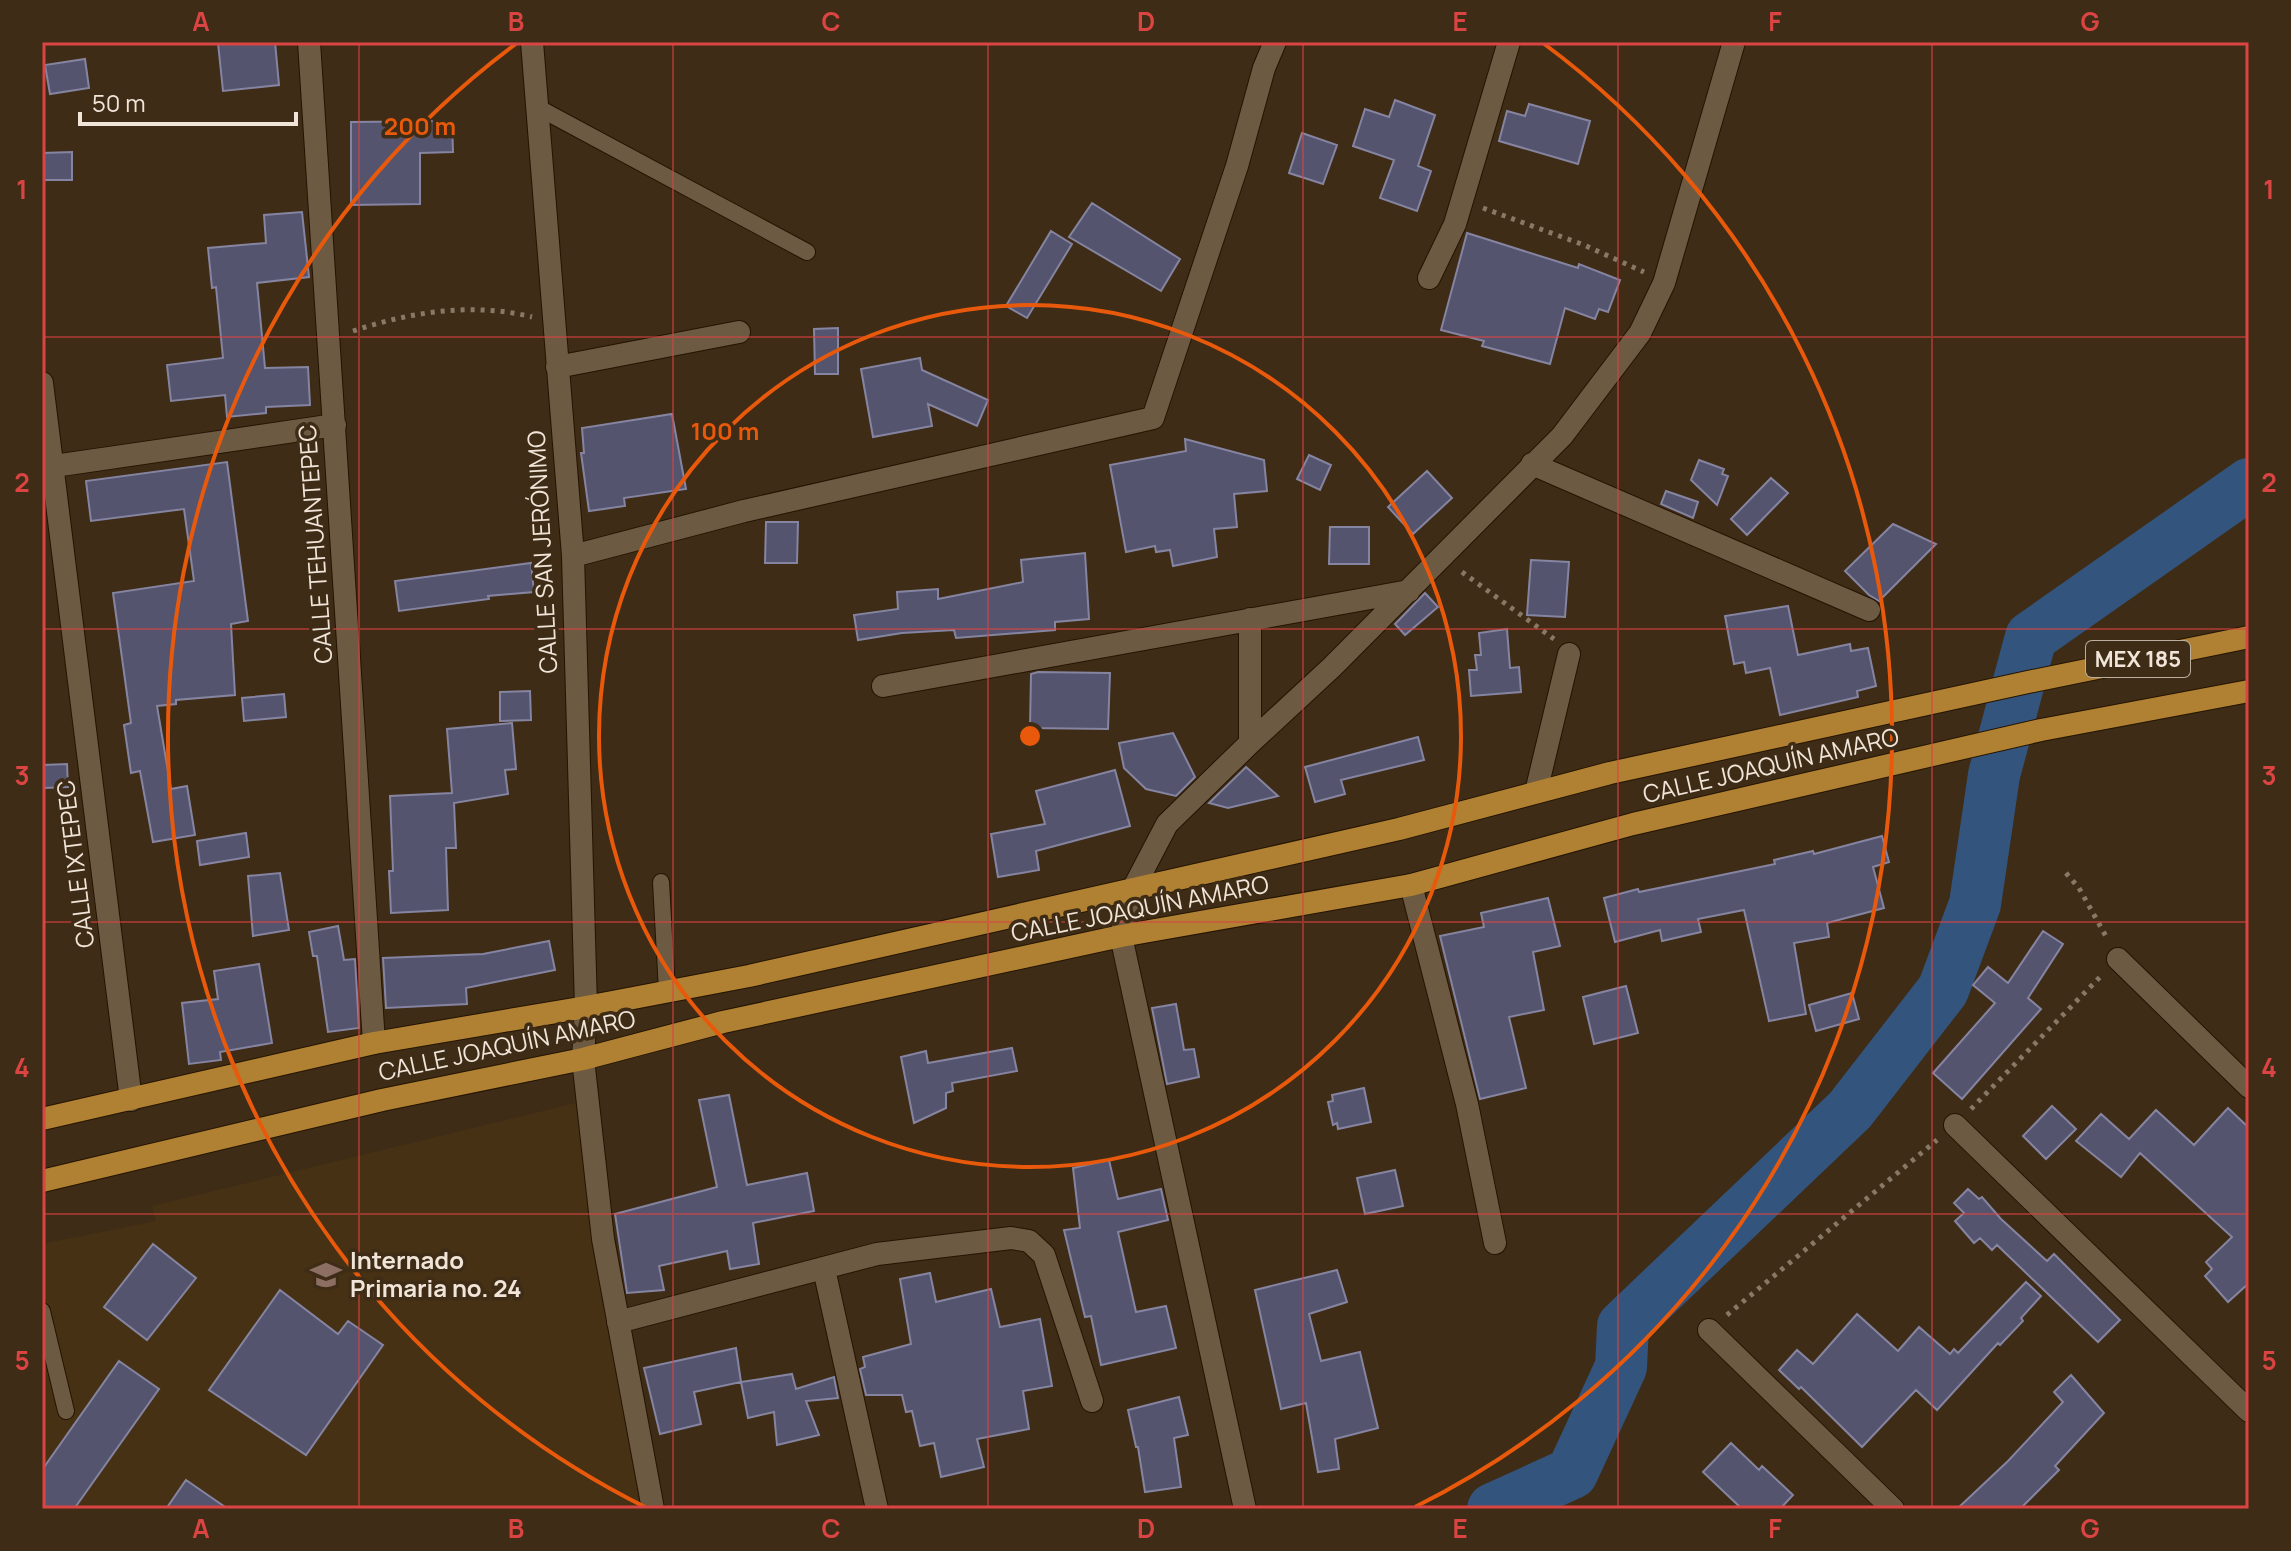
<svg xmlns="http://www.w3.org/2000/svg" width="2291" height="1551" font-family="Manrope,sans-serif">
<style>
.built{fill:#463114}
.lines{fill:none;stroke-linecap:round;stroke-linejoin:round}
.river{stroke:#33547d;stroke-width:52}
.building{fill:#55546f;stroke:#8584a1;stroke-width:2}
.service-casing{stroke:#241401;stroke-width:18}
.minor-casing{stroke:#241401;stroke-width:24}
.primary-casing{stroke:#241401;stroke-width:24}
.path{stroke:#887967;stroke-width:5;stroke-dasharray:4 6;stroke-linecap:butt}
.service{stroke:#6d5a43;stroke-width:16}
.minor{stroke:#6d5a43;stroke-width:22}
.primary{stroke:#b08132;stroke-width:22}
.grid{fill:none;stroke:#da4442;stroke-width:2;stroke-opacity:0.55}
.ring{fill:none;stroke:#e8590c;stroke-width:4}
.labels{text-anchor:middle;stroke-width:7;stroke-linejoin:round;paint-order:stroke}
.shield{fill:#3e2c16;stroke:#bbae9e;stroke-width:2}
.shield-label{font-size:22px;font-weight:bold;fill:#f0e5d8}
.street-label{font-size:24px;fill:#f0e5d8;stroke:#3e2c16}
.poi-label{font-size:24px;font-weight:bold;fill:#f0e5d8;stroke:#3e2c16;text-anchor:start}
.centre{fill:#e8590c;stroke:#3e2c16;stroke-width:4}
.ring-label{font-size:24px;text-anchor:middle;font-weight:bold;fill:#e8590c;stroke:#3e2c16;stroke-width:7;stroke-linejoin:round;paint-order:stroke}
.neatline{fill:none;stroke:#da4442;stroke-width:3}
.grid-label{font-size:26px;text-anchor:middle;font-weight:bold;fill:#da4442}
</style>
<rect width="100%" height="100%" fill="#3e2c16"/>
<path class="built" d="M588,1100L653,1509H42V1244L156,1221L152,1206Z"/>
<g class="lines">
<path class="river" d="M1493,1509L1572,1473L1621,1367L1623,1326L1850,1110L1943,990L1975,904L1994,775L2031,637L2249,484"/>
</g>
<path class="building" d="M229,42H275L279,85L223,91L218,43Z
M85,59L89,88L50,94L45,65Z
M1395,100L1435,115L1418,166L1431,171L1417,211L1380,198L1394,160L1353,146L1365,109L1389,117Z
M1529,104L1590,121L1578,164L1499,141L1507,111L1525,116Z
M452,121L453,152L420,153V204L351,205V122Z
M1302,133L1337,145L1323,184L1289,173Z
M72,152V180H42V153Z
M1092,203L1180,259L1161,291L1069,237Z
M302,212L309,277L257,283L265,368L308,367L310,405L266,407V413L227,417L225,395L171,401L167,365L223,358L216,287L212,288L208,248L266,243L264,215Z
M1051,231L1072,244L1027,318L1006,306Z
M1467,233L1578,268L1579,264L1620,280L1608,312L1599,309L1595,319L1565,308L1550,364L1482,346L1484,341L1441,330Z
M838,328V374H815L814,329Z
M920,358L922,370L988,400L977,426L928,404L932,426L873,437L861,369Z
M672,414L686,489L624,498L625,506L589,511L581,453H584L582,428Z
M1185,439L1264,460L1267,491L1234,494L1237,527L1214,529L1217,557L1173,566L1170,550L1156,552L1155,546L1126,552L1110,465L1186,451Z
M1309,455L1331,465L1320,490L1297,479Z
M1699,460L1724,469L1722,474L1728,476L1717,505L1691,480Z
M227,462L248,621L231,624L235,695L176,700V704L157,706L171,789L187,786L195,835L153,842L140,771L131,773L124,725L131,723L113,593L194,581L184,509L91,521L86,481Z
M1427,471L1452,498L1413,534L1388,507Z
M1771,478L1788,493L1747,535L1731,519Z
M1666,491L1698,502L1693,518L1661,504Z
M766,522H798L797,563H765Z
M1893,524L1936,544L1879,601L1869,595L1845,571Z
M1330,527H1369V564H1329Z
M1085,553L1089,619L1055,622V630L956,638L954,630L902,633L858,640L854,615L898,609L897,592L938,589V599L1023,582L1021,560Z
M1531,560L1569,562L1565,617L1527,615Z
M531,563L534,592L488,596L489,599L399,611L395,581Z
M1425,593L1438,607L1405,635L1395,624Z
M1788,606L1798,655L1850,644L1851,651L1868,648L1876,686L1857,691L1858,697L1780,715L1770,668L1746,673L1744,662L1734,664L1725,616Z
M1507,629L1510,668L1519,667L1521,692L1471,696L1469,670H1477L1475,655H1481L1479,633Z
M1038,672L1110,673L1108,729L1030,728L1031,674Z
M530,691L531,720L500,721V692Z
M284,694L286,717L244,721L242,698Z
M512,723L516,769L505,770L508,794L454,803L456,848H446L448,910L391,913L389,871H393L390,796L452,793L447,729Z
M1173,733L1195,777L1176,796L1146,789L1124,768L1119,743Z
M1418,737L1424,760L1341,780L1345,794L1315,802L1305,767Z
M67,764L68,787L44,788L43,765Z
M1246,767L1278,796L1228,808L1209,803Z
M1115,770L1130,826L1036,851L1039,870L998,877L991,834L1045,824L1036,791Z
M246,833L249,857L200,865L197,841Z
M1882,836L1889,862L1873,867L1884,908L1827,923L1829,937L1794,943L1806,1014L1769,1021L1744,910L1698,919L1701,932L1662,941L1660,930L1615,942L1604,898L1638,889L1639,892L1775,864L1774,860L1813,851L1814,854Z
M280,873L289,930L253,936L248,876Z
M1548,898L1560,946L1533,952L1544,1010L1509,1017L1526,1088L1480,1099L1440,936L1484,927L1481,913Z
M338,926L344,960L355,959L359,1028L328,1032L317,956H313L309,932Z
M2043,931L2063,944L2028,998L2041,1009L1962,1099L1933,1073L1995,1003L1973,985L1988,967L2008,983Z
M549,941L555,970L466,988L467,1004L386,1008L383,958L483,954Z
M259,964L272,1043L220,1052L221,1060L189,1064L182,1003L218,999L214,971Z
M1626,986L1638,1033L1594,1044L1583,997Z
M1852,993L1859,1019L1816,1031L1809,1005Z
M1176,1004L1184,1050L1194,1049L1199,1077L1167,1084L1152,1008Z
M1012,1048L1017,1071L952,1083L953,1091L946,1093V1108L914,1123L901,1057L926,1051L928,1063Z
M1364,1088L1371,1122L1338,1129L1337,1123L1333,1125L1328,1102L1333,1101L1332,1095Z
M729,1095L747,1185L807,1173L814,1211L753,1223L759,1264L730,1269L727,1251L659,1266L664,1290L627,1293L615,1214L717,1187L699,1100Z
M2052,1106L2076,1129L2046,1159L2023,1136Z
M2228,1108L2249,1128V1283L2228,1302L2205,1276L2212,1269L2206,1262L2232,1237L2140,1153L2121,1177L2076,1141L2101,1114L2129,1139L2156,1110L2194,1145Z
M1109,1160L1118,1199L1161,1189L1168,1220L1118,1232L1136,1312L1166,1306L1176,1348L1101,1365L1091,1316L1085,1317L1064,1230L1080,1228L1073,1168Z
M1395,1170L1403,1206L1365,1214L1357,1178Z
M1968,1189L1979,1199L1982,1197L2001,1219L2047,1261L2054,1254L2120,1320L2098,1342L1997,1245L1992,1250L1980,1238L1974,1243L1955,1221L1964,1213L1954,1203Z
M153,1244L196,1278L147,1340L104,1307Z
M1337,1270L1347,1302L1309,1314L1321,1361L1360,1352L1378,1428L1335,1439L1339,1469L1318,1472L1306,1403L1281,1409L1255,1290Z
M930,1273L936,1302L991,1289L1000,1327L1040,1319L1052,1386L1023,1391L1029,1429L977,1439L984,1467L941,1477L934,1443L920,1446L912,1411L906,1412L902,1395H866L860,1369L865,1367L863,1357L911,1344L900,1279Z
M2026,1282L2041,1296L2021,1318L2023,1321L2000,1345L1998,1343L1937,1410L1916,1390L1862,1447L1801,1387L1799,1389L1779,1370L1797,1350L1813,1364L1857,1314L1898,1351L1919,1327L1950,1354L1954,1349L1958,1353Z
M280,1290L338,1334L348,1321L383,1345L306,1455L209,1390Z
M736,1348L741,1382L694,1392L701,1424L660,1434L644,1368Z
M119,1361L159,1389L74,1509H42V1470Z
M792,1374L796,1389L834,1377L838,1398L806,1401L819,1435L777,1445L774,1412L748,1418L741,1382Z
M2071,1375L2104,1413L2055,1466L2059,1470L2020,1509H1957L2008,1461L2063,1402L2054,1392Z
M1179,1397L1188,1435L1174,1438L1181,1487L1145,1492L1138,1447H1136L1128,1410Z
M1731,1443L1759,1470L1762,1466L1793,1495L1780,1509H1742L1703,1472Z
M186,1480L228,1509H166Z"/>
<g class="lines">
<defs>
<path id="service" d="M537,107L807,252
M661,882L667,991
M42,1311L66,1411"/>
<path id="minor" d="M309,42L374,1043
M532,42L573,556L586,1007L583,1059L603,1239L653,1509
M1429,278L1455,224L1509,42
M557,367L739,332
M42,383L131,1100
M1532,464L1869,610
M54,466L335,425
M573,556L744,511L1153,418L1237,166L1264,68L1275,42
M883,686L1409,591
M1250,743V619
M1536,792L1569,654
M1411,885L1467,1104L1495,1243
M2118,959L2249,1087
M1955,1125L2249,1411
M824,1269L877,1509
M618,1322L877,1254L1011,1238L1029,1241L1044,1255L1092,1401
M1709,1330L1893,1509
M1245,1509L1121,936L1133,889L1167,824L1250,743L1332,667L1562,436L1640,333L1664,283L1734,42"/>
<path id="primary" d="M42,1119L374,1043L586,1007L749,976L1399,829L1610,773L2028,682L2249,637
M42,1181L382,1100L583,1059L723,1022L1121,936L1411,885L1633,824L2041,730L2249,691"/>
</defs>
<use href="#service" class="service-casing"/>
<use href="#minor" class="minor-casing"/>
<use href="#primary" class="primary-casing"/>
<path class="path" d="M1483,208L1584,245L1644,272
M353,331C410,312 473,302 532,317
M1462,572L1554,639
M2066,873L2079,888L2108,940
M1971,1109L2101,976
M1727,1315L1937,1140"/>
<use href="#service" class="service"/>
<use href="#minor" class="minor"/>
<use href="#primary" class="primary"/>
</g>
<path class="grid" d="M359,42V1509M673,42V1509M988,42V1509M1303,42V1509M1618,42V1509M1932,42V1509M42,337H2249M42,629H2249M42,922H2249M42,1214H2249"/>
<g class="ring">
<circle cx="1030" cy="736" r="431"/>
<path d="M645 1507A862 862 0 0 1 517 43M1543 43A862 862 0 0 1 1415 1507"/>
</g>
<defs>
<symbol id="school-bare" viewBox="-9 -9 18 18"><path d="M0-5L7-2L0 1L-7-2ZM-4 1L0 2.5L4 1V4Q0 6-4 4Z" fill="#8d6e63" stroke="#3e2c16" stroke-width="2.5" paint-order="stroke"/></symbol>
</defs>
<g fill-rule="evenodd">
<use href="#school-bare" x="304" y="1253" width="44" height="44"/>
</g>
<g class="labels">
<rect class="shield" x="2086" y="641" width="104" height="36" rx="6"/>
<g class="shield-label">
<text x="2138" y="667">MEX 185</text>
</g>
<g class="street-label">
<text transform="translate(316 544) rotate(-94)" y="8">CALLE TEHUANTEPEC</text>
<text transform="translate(543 552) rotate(-93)" y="8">CALLE SAN JERÓNIMO</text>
<text transform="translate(1771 766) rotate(-13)" y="8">CALLE JOAQUÍN AMARO</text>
<text transform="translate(76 864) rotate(-97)" y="8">CALLE IXTEPEC</text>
<text transform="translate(1140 909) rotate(-11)" y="8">CALLE JOAQUÍN AMARO</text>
<text transform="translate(507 1046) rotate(-12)" y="8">CALLE JOAQUÍN AMARO</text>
</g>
<g class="poi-label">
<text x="350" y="1269">Internado<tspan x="350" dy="28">Primaria no. 24</tspan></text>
</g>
</g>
<circle cx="1030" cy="736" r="12" class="centre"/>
<g class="ring-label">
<text x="420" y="135">200 m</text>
<text x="725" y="440">100 m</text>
</g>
<rect width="2291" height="1551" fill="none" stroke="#3e2c16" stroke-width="88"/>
<path d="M80 112v12h216v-12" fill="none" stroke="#f0e5d8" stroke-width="4"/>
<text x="92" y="112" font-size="24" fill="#f0e5d8" stroke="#3e2c16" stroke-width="6" paint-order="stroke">50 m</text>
<rect x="44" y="44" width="2203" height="1463" class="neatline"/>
<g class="grid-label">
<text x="201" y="31">A</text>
<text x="516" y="31">B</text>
<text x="831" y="31">C</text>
<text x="1146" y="31">D</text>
<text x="1460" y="31">E</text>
<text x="1775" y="31">F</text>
<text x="2090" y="31">G</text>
<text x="22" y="199">1</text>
<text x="2269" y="199">1</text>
<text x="22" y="492">2</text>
<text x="2269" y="492">2</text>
<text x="22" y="785">3</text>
<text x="2269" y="785">3</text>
<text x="22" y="1077">4</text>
<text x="2269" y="1077">4</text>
<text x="22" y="1370">5</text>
<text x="2269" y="1370">5</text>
<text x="201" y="1538">A</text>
<text x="516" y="1538">B</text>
<text x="831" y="1538">C</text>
<text x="1146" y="1538">D</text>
<text x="1460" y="1538">E</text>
<text x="1775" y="1538">F</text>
<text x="2090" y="1538">G</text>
</g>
</svg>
